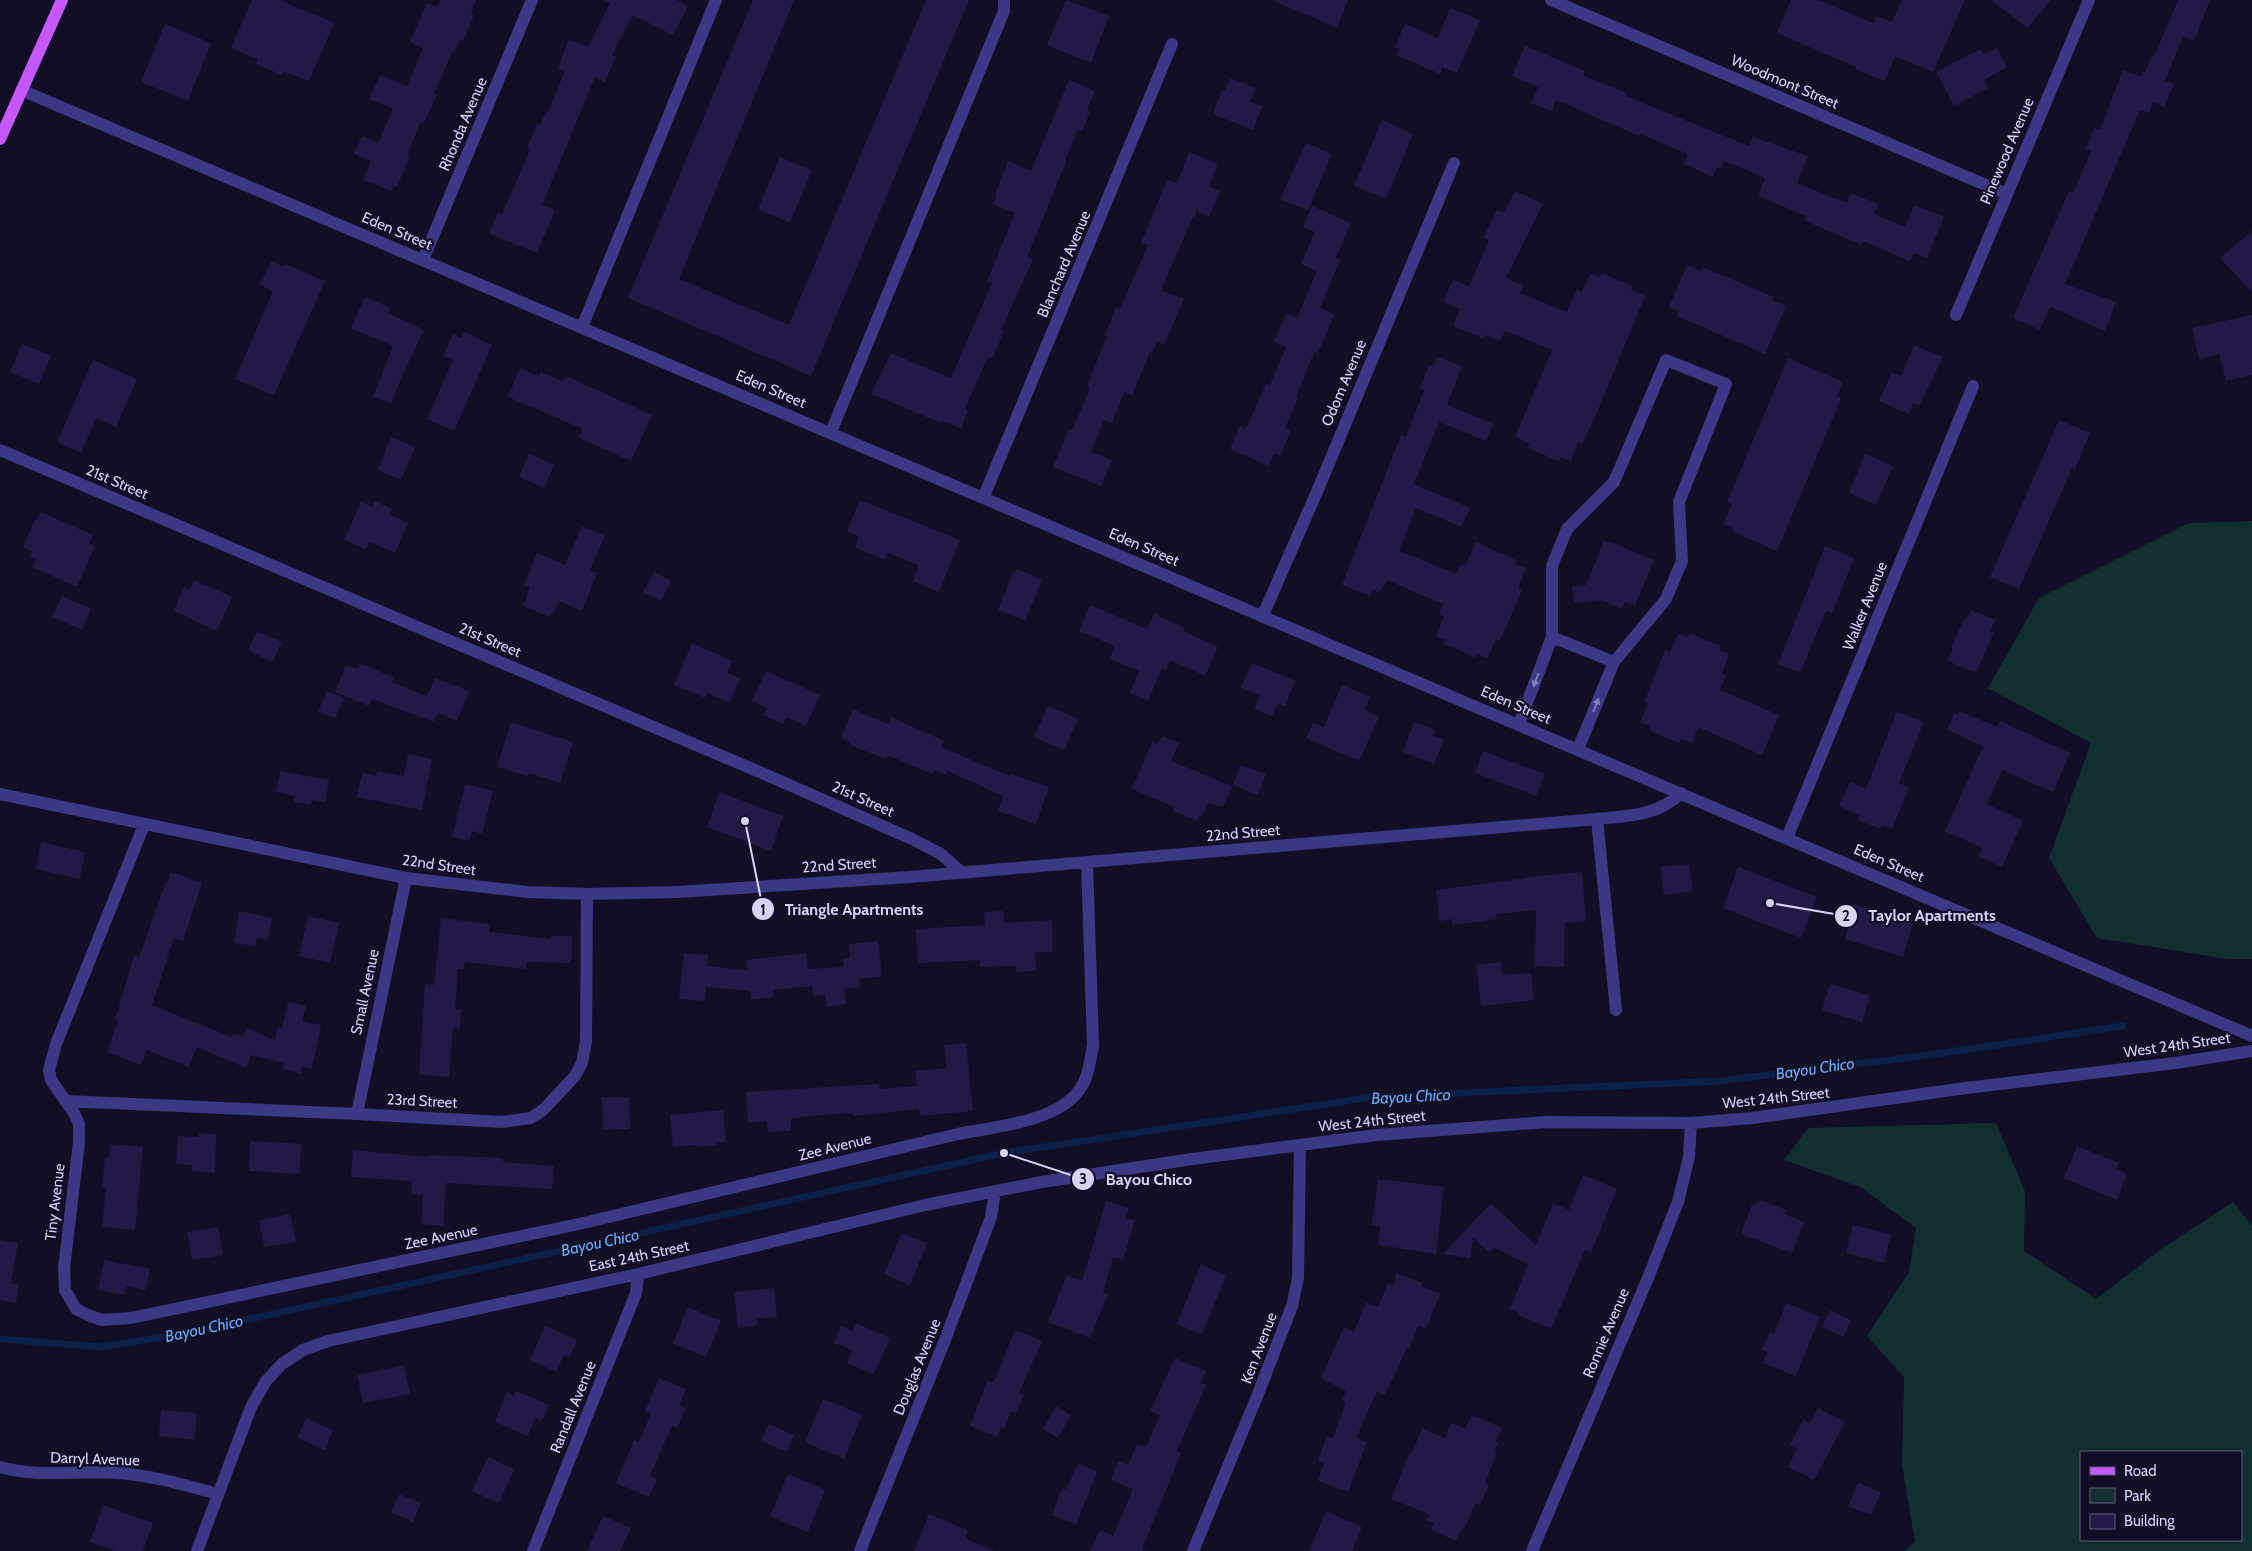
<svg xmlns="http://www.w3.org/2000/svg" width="2252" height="1551" font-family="Cabin,sans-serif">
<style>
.green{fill:#112f2f;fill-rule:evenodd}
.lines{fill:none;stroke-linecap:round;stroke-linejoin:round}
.stream{stroke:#0b1f47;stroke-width:7}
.building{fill:#241946}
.minor{stroke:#3d3885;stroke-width:12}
.major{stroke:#c559ff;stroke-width:12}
.oneway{fill:#837dbc}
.labels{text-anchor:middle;stroke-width:4.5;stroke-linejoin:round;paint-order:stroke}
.street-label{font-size:15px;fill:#d8d2ff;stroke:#120e25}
.water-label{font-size:16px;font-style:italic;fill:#60b1ff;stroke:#120e25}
.leader{fill:none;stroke:#d8d2ff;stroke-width:2}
.callout-dot{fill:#d8d2ff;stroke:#120e25;stroke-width:2}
.mark-label{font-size:15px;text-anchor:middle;font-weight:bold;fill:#111}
.callout-label{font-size:16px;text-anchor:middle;font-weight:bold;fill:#d8d2ff;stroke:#120e25;stroke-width:4.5;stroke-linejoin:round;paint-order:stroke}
</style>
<rect width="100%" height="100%" fill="#120e25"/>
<path class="green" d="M2252,521V959H2228L2097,938L2049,858L2091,743L1988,688L2039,598L2189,523Z
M1996,1123L2025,1191L2024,1251L2096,1299L2161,1249L2233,1202L2252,1226V1551H1903L1915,1542L1902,1465L1904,1377L1867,1336L1909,1272L1916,1228L1860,1187L1784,1160L1808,1128ZM2241,1452V1540H2081V1452Z"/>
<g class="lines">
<path class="stream" d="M0,1339L100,1347L182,1334L1004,1153L1372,1097L1720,1081L1930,1055L2123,1026"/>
</g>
<path class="building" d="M252,0H280L334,23L309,81L284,71L282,75L256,64L258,59L231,48Z
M440,0H476L471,13L474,15L463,41L460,39L454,53L452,52L434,94L437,95L424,123L421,122L407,155L410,156L397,187L394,186L391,191L363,180L371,161L354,154L362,136L378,143L393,109L369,99L380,75L407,86L423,48L410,42L427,3L437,7Z
M604,0H677L688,6L673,35L633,15L612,55L616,57L605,82L595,77L542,205L555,210L537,253L489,234L498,212L502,214L530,150L527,148L538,123L540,125L546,111L548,112L565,71L558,68L569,39L588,47L610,3Z
M753,0H794L679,279L789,325L926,0H969L811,376L628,298Z
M1066,0L1109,16L1091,63L1047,45Z
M1272,0H1348L1337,28Z
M1791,0H1818L1873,23L1876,16L1892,22L1902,0H1965L1933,72L1895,56L1885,81L1855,70L1856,67L1777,33Z
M1991,0H2051L2027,28Z
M2178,0H2210L2194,41L2183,36L2165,81L2174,84L2164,107L2153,102L2149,113L2140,110L2065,284L2116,302L2105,331L2050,307L2040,330L2013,318L2069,191L2073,193L2091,151L2086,149L2094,128L2100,130L2123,70L2141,77L2143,71L2145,72L2152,56L2154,57Z
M1450,8L1480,20L1457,73L1442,67L1440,74L1396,55L1399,49L1395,47L1405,24L1438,38Z
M165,24L211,43L188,101L141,82Z
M1525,46L1585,71L1583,75L1627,93L1625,96L1749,146L1753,137L1808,156L1797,183L1847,203L1851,193L1878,204L1874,214L1905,227L1914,205L1944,217L1927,258L1914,253L1910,261L1863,241L1862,245L1805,221L1807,216L1758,196L1765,178L1724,161L1721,169L1717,167L1713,177L1684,164L1688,154L1640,134L1639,136L1556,100L1552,111L1531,103L1538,87L1512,76Z
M1997,48L2007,67L1984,80L1988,88L1954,106L1936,72L1981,49L1984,54Z
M1230,78L1256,88L1250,102L1262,106L1253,130L1213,114L1222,90L1225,91Z
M1069,80L1095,91L1087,110L1090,112L1082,131L1078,129L1065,161L1066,162L1027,257L1033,259L1001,330L1004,331L993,357L987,358L965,409L968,410L961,429L942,421L941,423L871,394L891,353L951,378L992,283L987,281L1015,213L993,204L997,194H995L1008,161L1031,171Z
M1382,120L1413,134L1386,199L1354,186Z
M1306,143L1332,154L1308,210L1280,199Z
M1189,152L1218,164L1209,186L1220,191L1209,217L1197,211L1194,218L1193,217L1161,290L1184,299L1164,345L1157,342L1152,353L1150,352L1132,395L1124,392L1112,423L1104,420L1091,452L1112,460L1101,486L1053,467L1069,429L1072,431L1090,388L1087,386L1107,336L1105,335L1116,307L1120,309L1148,245L1141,243L1167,180L1177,183Z
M780,157L812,170L790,223L758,209Z
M1515,191L1543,204L1506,278L1524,286L1520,293L1567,312L1577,289L1582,292L1590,273L1600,277L1602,273L1632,286L1631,290L1645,296L1595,417L1582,444L1578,442L1571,461L1561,457L1559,461L1528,448L1530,444L1515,437L1552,350L1505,331L1500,341L1485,335L1483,338L1453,326L1460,309L1443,302L1453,280L1469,286L1489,240L1483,238L1497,210L1504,213Z
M1312,206L1351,223L1336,258L1340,260L1320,308L1335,314L1318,353L1314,352L1296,397L1298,398L1285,428L1291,430L1280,456L1274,453L1268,466L1230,449L1240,426L1246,429L1266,384L1270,385L1286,347L1274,342L1286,313L1297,318L1317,271L1301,264L1315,232L1303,227Z
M2252,231V292L2220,258Z
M271,261L284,267L285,264L325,281L274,395L235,379L273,291L260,285Z
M1687,265L1700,271L1702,267L1774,297L1772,300L1786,306L1765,354L1677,316L1679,311L1669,307Z
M365,297L390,308L388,313L424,330L402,376L391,404L373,397L393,346L351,328Z
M2252,315V375L2226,381L2219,354L2199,359L2192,328Z
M464,332L492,345L454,431L427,419L453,360L443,356L453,334L461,338Z
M22,344L51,356L39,384L10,372Z
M1914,345L1943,357L1919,406L1913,403L1909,414L1879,401L1892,372L1901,376Z
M1437,357L1462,366L1447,405L1493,424L1486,441L1439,422L1414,484L1470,508L1461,527L1416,508L1399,551L1456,574L1461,564L1465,566L1476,542L1516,560L1515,564L1526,568L1518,588L1522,590L1500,641L1496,639L1488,658L1477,654L1476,658L1444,644L1446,640L1436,636L1444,617L1439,614L1443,604L1387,580L1379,593L1373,590L1370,596L1342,585L1401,435L1406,437L1424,390L1420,388L1429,365L1433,366Z
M1788,358L1843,382L1837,396L1841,398L1833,418L1777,551L1732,531L1733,528L1723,524L1732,504L1727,502Z
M93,360L137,379L116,427L96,418L81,453L57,442Z
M520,368L539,376L540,372L564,382L566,376L652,415L631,461L579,438L583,429L508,397Z
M2059,420L2090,433L2075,469L2072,468L2019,589L1990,577Z
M391,437L415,447L401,480L378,470Z
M529,454L554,465L544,488L519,477Z
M1865,454L1893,466L1876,505L1849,493Z
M860,500L960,540L939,592L913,581L919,565L887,553L885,560L855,547L859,537L847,531Z
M374,501L392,509L390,515L408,523L395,553L369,542L366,549L344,540L361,502L372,507Z
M41,512L93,535L89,543L95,546L77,587L32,567L36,559L30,556L32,551L23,547L35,519L37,520Z
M582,526L605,536L590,570L597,573L582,611L559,601L554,613L552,612L550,617L523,606L530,587L524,585L537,553L565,565Z
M1604,541L1608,543L1609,541L1654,560L1635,606L1625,602L1622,609L1601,600L1574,603L1572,586L1586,585Z
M1825,546L1854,558L1832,613L1826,611L1800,673L1778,664Z
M1017,569L1042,580L1025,621L998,610L1013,572L1015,573Z
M654,572L671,581L661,601L643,592Z
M194,580L232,597L217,631L174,611L184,587L190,590Z
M62,596L91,609L82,630L52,617Z
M1090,605L1147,629L1154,614L1185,628L1183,631L1218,647L1205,676L1170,660L1166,670L1162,668L1148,701L1130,693L1139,671L1110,659L1114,647L1112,645L1079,631Z
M1971,610L1995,620L1990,631L1994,632L1976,673L1948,661L1953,649L1951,648L1964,619L1966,620Z
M257,631L282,642L272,662L248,650Z
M1678,633L1688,637L1690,633L1721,646L1719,650L1729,654L1722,674L1726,675L1720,690L1779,715L1762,755L1698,727L1692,743L1681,739L1679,743L1649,730L1650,726L1640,722L1648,704L1644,702L1665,650L1670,652Z
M692,643L732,661L727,673L740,678L730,703L707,693L705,698L674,685Z
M360,663L394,678L392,682L427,696L435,678L469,691L457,721L438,713L434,722L372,699L369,706L335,692L346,665L358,669Z
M1252,663L1295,681L1285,706L1278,703L1272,716L1254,708L1260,696L1241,687Z
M766,671L820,695L806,726L786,717L783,724L763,715L767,708L752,701Z
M1342,685L1370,697L1364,710L1379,717L1359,761L1306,738L1313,723L1324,727Z
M327,691L344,698L335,718L318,712Z
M1048,706L1078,719L1064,750L1034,737Z
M853,709L888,724L891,717L944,741L941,747L1010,776L1011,774L1049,787L1036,824L998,811L1003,796L948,771L946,775L934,770L932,774L888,755L886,759L850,745L851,742L841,738Z
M1897,711L1924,722L1899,783L1909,788L1892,829L1882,825L1880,829L1858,820L1860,815L1839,806L1850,782L1866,789Z
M1959,711L1997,727L2000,721L2070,753L2053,792L2002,770L1987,804L2023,821L2002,867L1979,856L1982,848L1945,831L1983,746L1947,730L1954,713L1957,715Z
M511,722L573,742L560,783L529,773L528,776L497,767Z
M1414,722L1435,730L1433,736L1444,740L1434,764L1403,752Z
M1162,736L1179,743L1171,761L1232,786L1223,807L1208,803L1202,817L1199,816L1197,821L1173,811L1175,807L1132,789L1152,742L1158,745Z
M1483,751L1545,774L1536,796L1475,773Z
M408,754L432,759L422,810L357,797L362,773L376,776L377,771L404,776Z
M1241,765L1266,774L1258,795L1233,785Z
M280,771L329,780L325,802L312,800L311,805L294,802L295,796L276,792Z
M465,784L493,791L482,834L472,831L469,841L452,837Z
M719,792L783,816L771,851L707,827Z
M41,842L85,852L80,879L36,869Z
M1689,864L1693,891L1664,895L1660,867Z
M1738,867L1817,897L1801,938L1723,908Z
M171,872L202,883L183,941L174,938L152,1005L232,1037L233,1034L243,1037L247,1028L275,1040L277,1028L282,1029L288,1002L306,1006L302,1021L321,1025L312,1069L302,1066L301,1074L282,1069L284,1063L251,1055L246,1068L197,1047L189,1067L147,1050L141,1065L107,1052L118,1021L115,1020L134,956L139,957L143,947L166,881L168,882Z
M1582,872L1586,921L1565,923L1564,967L1535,966L1536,910L1496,914L1497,919L1452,925V919L1440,921L1436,890L1526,878V877Z
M1856,905L1913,923L1903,957L1845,939Z
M239,911L272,918L268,940L257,938L256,946L234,943Z
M1003,911L1004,923L1052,920L1053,952H1035L1036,971L1016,972L1015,966L980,967V960L918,963L916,929L985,925L984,912Z
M308,916L339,923L330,963L299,956Z
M441,918L489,924V932L551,939V936H572L571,963L526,962V969L465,962L464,969H458L455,1009L461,1010L460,1028L453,1027L449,1077L419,1075L425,984L434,985Z
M878,941L882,976L859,979L860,987L844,989L846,1004L827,1007L825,995L813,996L812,986L773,990L774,997L751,1000L750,991L706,987L705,1001L679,999L684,953L708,955L707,966L747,970L746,960L806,953L808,969L844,967L843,959L850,958L849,944Z
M1501,962L1502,975L1531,973L1534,1000L1481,1006L1476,965Z
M1830,984L1870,995L1862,1022L1822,1010Z
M966,1043L973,1111L920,1116L919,1109L853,1116V1113L809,1116L791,1119V1131L768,1132L767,1121L748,1123L746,1092L879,1084V1089L917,1086L915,1071L947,1068L944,1045Z
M602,1097H629L630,1129L603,1130Z
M723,1110L726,1142L716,1143L717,1145L697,1147L696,1145L673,1147L670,1115Z
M199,1133L216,1134L215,1173L191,1171L192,1165L176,1164L178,1136L199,1137Z
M250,1141L302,1144L299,1174L249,1171Z
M110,1144L143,1147L135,1230L102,1227L106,1188H102L105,1158H109Z
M2077,1146L2119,1163L2116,1169L2127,1174L2117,1200L2064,1178Z
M353,1150L427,1157L428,1155L503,1158V1162L554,1166L552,1189L446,1183L443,1226L421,1224L423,1195L411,1194L412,1181L351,1177Z
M1583,1175L1617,1189L1591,1253L1585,1250L1551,1329L1519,1315V1313L1510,1309L1528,1264L1494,1248L1489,1253L1473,1237L1470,1258L1443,1254L1491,1203L1536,1245L1553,1203L1569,1210Z
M1378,1179L1444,1187L1436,1254L1378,1245L1380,1226L1372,1225Z
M1758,1199L1786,1210L1784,1214L1804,1222L1792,1253L1741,1234L1752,1204L1756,1206Z
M1106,1201L1129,1208L1126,1218L1135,1220L1123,1260L1113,1257L1103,1292L1108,1294L1090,1338L1048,1322L1067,1275L1082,1281Z
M290,1214L296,1242L264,1247L259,1220Z
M1853,1225L1891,1234L1884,1263L1846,1253Z
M218,1227L223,1255L192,1260L187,1232Z
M902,1233L927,1243L910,1285L884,1274Z
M0,1240L18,1243L11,1283L19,1285L16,1303L0,1300Z
M104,1260L150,1269L146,1290L126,1286L124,1295L98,1290Z
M1201,1264L1226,1276L1202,1334L1177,1324Z
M1396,1273L1422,1283L1421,1286L1440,1294L1426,1329L1418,1326L1409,1349L1407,1348L1385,1395L1377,1391L1356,1438L1367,1442L1348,1492L1318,1481L1324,1463L1318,1460L1327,1436L1333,1438L1346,1402L1342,1400L1346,1391L1321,1378L1344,1327L1354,1332L1366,1302L1378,1307L1388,1283L1395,1285Z
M774,1288L777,1317L757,1319L758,1325L738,1328L734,1292Z
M1786,1303L1820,1317L1796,1376L1763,1363L1767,1352L1762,1350L1770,1332L1774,1334Z
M688,1307L721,1321L706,1357L673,1343Z
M1830,1310L1851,1320L1844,1337L1822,1327Z
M856,1323L890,1338L874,1374L847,1363L852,1350L834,1343L841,1326L853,1331Z
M545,1326L577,1340L570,1357L564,1355L556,1372L530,1360Z
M1015,1330L1042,1341L1019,1393L1024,1395L1016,1413L1011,1411L1004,1428L1001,1427L997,1437L970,1426L987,1381L994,1382Z
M1175,1358L1206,1371L1200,1383L1206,1385L1177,1451L1181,1453L1142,1549L1147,1551H1090L1100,1530L1113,1536L1133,1489L1111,1480L1118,1461L1127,1465L1129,1463L1137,1444L1146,1447L1160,1415L1150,1411Z
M404,1365L410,1394L363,1403L357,1375Z
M659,1378L686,1389L679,1406L686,1408L677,1428L672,1425L650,1476L657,1479L649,1497L616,1483L634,1440L639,1442L651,1413L645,1411Z
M516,1391L549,1405L542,1421L535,1418L528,1436L495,1422L507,1392L514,1396Z
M823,1399L862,1415L844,1459L805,1442Z
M1056,1406L1071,1415L1058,1438L1043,1429Z
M1818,1408L1845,1422L1814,1480L1788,1467L1797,1449L1790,1445L1803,1419L1810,1423Z
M161,1410L197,1413L194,1440L159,1436Z
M1472,1415L1502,1428L1495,1442L1498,1443L1494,1452L1497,1453L1485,1483L1489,1485L1480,1505L1476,1503L1464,1529L1462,1528L1456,1541L1431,1530L1434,1523L1426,1520L1429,1514L1391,1499L1409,1454L1413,1451L1422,1428L1445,1438L1451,1423L1465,1429Z
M306,1418L333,1430L325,1450L297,1438Z
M769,1424L794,1435L787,1452L761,1441Z
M488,1457L514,1469L499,1503L472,1491Z
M1078,1463L1097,1472L1076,1525L1052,1515L1062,1488L1066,1490Z
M788,1474L825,1490L808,1532L770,1516Z
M1858,1483L1881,1492L1871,1515L1848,1506Z
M399,1494L421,1503L413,1522L391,1512Z
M103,1505L153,1523L143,1551H116L90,1542Z
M1326,1511L1362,1527L1352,1551H1309Z
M929,1514L968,1530L965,1538L995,1551H914Z
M603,1516L631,1528L620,1551H587Z"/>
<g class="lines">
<path class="minor" d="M1551,0L2007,194
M21,90L2252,1036
M423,260L532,0
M1956,315L2089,0
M582,327L716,0
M831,432L1004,11V0
M0,450L762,773L912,839L941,854L961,872
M984,496L1172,44
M1263,615L1319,487L1454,163
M1552,637L1614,662
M1519,724L1552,637V566L1567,529L1614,482L1666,360L1726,384L1679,502L1682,561L1666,599L1614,662L1578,749
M0,794L406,878L528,892L587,894L678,892L910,877L1597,819C1628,816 1658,816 1681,793
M1597,819L1616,1010
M144,825L56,1044L49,1070L51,1080L74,1113L79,1124V1142L64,1268L65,1290L76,1309L88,1315L102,1320L131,1318L579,1224L958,1134C993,1127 1058,1122 1080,1089C1089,1076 1090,1060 1093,1045L1087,862
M1787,838L1973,386
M66,1101L357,1114L502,1122L531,1118L543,1110L575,1076L582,1063L586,1042L587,894
M357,1114L406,878
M0,1467C38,1478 77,1470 116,1473C151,1475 184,1485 218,1494
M197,1551L251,1407L266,1381L282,1364L303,1350L328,1341L638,1274L925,1205L1042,1182L1192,1159L1377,1135L1546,1122L1691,1123L1752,1118L1966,1088L2175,1063L2252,1051
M533,1551L636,1293L638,1274
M860,1551L945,1340L991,1217L995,1191
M1193,1551L1258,1394L1292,1306L1298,1278L1300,1145
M1532,1551L1648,1278L1678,1202L1689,1157L1691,1123"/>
<path class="major" d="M0,139L62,0"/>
</g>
<defs><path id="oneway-solid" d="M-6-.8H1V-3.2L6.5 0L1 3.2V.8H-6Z" transform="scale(1.25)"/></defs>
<g class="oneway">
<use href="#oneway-solid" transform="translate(1536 680) rotate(111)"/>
<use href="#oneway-solid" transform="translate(1596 705) rotate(-68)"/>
</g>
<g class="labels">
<g class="street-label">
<text transform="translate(1785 82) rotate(23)" y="5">Woodmont Street</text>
<text transform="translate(463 124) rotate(-67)" y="5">Rhonda Avenue</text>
<text transform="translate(2007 151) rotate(-67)" y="5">Pinewood Avenue</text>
<text transform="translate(397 231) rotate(23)" y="5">Eden Street</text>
<text transform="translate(1064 264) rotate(-67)" y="5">Blanchard Avenue</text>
<text transform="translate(1344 383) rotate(-67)" y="5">Odom Avenue</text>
<text transform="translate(771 389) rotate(23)" y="5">Eden Street</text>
<text transform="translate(117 482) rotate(23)" y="5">21st Street</text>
<text transform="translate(1144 547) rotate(23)" y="5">Eden Street</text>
<text transform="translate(1865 606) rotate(-68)" y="5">Walker Avenue</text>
<text transform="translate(490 640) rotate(23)" y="5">21st Street</text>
<text transform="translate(1516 705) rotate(23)" y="5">Eden Street</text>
<text transform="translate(863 799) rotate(24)" y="5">21st Street</text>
<text transform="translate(1243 833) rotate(-5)" y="5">22nd Street</text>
<text transform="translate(1889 863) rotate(23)" y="5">Eden Street</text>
<text transform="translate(439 865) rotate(8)" y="5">22nd Street</text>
<text transform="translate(839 865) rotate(-4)" y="5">22nd Street</text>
<text transform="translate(365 992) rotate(-78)" y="5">Small Avenue</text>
<text transform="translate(2177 1045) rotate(-8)" y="5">West 24th Street</text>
<text transform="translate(1776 1098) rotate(-6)" y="5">West 24th Street</text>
<text transform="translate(422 1101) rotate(3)" y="5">23rd Street</text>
<text transform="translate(1372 1121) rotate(-6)" y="5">West 24th Street</text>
<text transform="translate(835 1147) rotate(-14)" y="5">Zee Avenue</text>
<text transform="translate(55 1202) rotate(-83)" y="5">Tiny Avenue</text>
<text transform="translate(441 1237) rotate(-12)" y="5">Zee Avenue</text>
<text transform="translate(639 1256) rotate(-12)" y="5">East 24th Street</text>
<text transform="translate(1606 1333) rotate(-67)" y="5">Ronnie Avenue</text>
<text transform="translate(1259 1348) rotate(-69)" y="5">Ken Avenue</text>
<text transform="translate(917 1367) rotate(-68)" y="5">Douglas Avenue</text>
<text transform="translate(573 1407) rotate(-68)" y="5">Randall Avenue</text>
<text transform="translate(95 1459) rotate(2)" y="5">Darryl Avenue</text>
</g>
<g class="water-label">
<text transform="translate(1815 1068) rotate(-8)" y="6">Bayou Chico</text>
<text transform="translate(1411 1096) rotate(-3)" y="6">Bayou Chico</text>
<text transform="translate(600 1242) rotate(-12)" y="6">Bayou Chico</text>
<text transform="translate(204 1328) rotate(-12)" y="6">Bayou Chico</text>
</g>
</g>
<path class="leader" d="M745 821L763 909M1770 903L1846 916M1004 1153L1083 1179"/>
<g class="callout-dot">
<circle cx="745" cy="821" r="5"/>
<circle cx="1770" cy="903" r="5"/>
<circle cx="1004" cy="1153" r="5"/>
<circle cx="763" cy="909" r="12"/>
<circle cx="1846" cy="916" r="12"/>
<circle cx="1083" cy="1179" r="12"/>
</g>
<g class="mark-label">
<text x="763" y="915">1</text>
<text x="1846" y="921">2</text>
<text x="1083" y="1184">3</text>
</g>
<g class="callout-label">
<text x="854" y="915">Triangle Apartments</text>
<text x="1932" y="921">Taylor Apartments</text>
<text x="1149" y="1185">Bayou Chico</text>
</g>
<rect x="2080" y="1451" width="162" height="90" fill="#120e25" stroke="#615c7c"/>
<rect x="2090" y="1467" width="25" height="8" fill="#c559ff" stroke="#615c7c"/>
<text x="2124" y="1476" font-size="15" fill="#d8d2ff">Road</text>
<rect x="2090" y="1488" width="25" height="15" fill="#112f2f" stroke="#615c7c"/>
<text x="2124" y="1501" font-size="15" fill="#d8d2ff">Park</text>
<rect x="2090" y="1514" width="25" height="15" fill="#241946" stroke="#615c7c"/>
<text x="2124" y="1526" font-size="15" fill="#d8d2ff">Building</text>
</svg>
